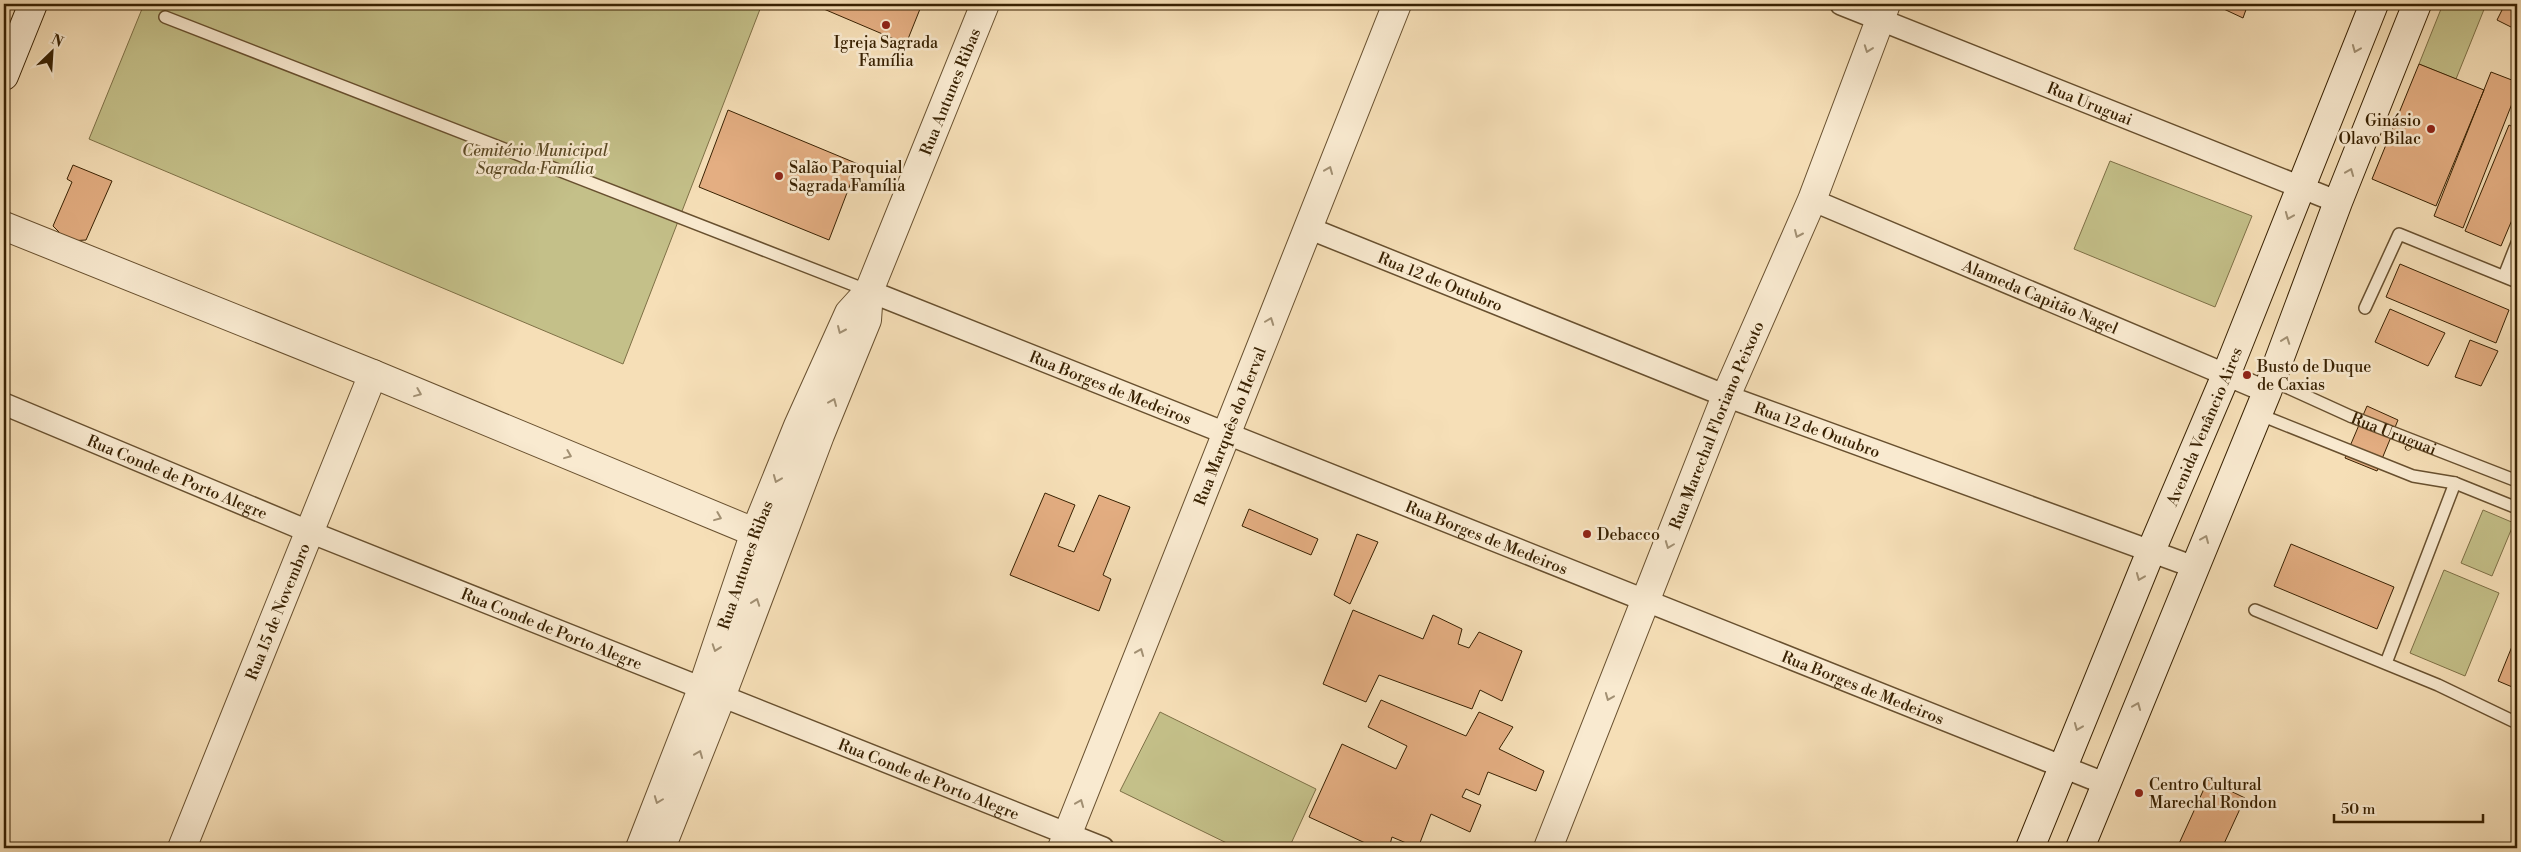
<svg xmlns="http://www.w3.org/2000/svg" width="2521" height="852" font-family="'Libre Bodoni',serif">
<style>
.green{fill:#c4c089;stroke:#7e7046}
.building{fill:#e4ae82;stroke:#382102}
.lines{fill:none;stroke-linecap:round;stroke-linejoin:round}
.service-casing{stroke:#68502f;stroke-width:14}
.minor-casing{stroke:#68502f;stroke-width:24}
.tertiary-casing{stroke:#68502f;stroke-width:30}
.secondary-casing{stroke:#382102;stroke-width:30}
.service{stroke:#f9ead0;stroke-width:11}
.minor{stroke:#f9ead0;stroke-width:21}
.tertiary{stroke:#f9ead0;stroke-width:28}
.secondary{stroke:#f9ead0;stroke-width:28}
.oneway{stroke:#a29073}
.poi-dot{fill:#8f2418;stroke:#f9ead0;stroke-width:2}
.labels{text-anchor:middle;stroke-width:5;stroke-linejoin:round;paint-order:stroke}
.poi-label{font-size:16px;fill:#382102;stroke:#f9ead0;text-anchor:start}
.street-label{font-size:16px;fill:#382102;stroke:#f9ead0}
.park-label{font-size:16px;font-style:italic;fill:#5b4924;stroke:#f9ead0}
</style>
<rect width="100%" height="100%" fill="#f6dfb7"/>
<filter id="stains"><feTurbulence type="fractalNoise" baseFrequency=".004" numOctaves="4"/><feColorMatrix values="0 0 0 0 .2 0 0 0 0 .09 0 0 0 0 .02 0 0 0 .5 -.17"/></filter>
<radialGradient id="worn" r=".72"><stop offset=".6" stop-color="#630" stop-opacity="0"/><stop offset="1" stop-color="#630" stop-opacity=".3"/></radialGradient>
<path class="green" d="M144,4H762L623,364L89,139Z
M2443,4H2476L2485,7L2456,79L2419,64Z
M2110,161L2252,216L2215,307L2074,249Z
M2483,510L2514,523L2492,576L2461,563Z
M2444,570L2499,593L2465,676L2410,653Z
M1160,712L1316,789L1289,848H1237L1120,791Z"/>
<path class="building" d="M812,4H922L906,44Z
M2213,4H2248L2243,18Z
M2505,4H2517V30L2497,20Z
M2419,64L2484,90L2436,206L2372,179Z
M2491,72L2517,82V91L2463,228L2434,216Z
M728,110L858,164L829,240L699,187Z
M2509,125L2517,129V208L2501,246L2465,231Z
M73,165L112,181L86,240L68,241L53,226L72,182L67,179Z
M2400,264L2509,310L2496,343L2386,297Z
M2390,309L2445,333L2428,366L2375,342Z
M2470,340L2498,351L2481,386L2455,377Z
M2367,406L2398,420L2377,471L2345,458Z
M1045,493L1075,505L1058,546L1074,552L1099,495L1130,507L1103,575L1111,579L1099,611L1010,575Z
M1249,509L1318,539L1311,555L1242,526Z
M1357,534L1378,542L1350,604L1334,595Z
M2291,544L2394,587L2377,629L2274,586Z
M1353,610L1423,639L1433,615L1462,629L1458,644L1469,648L1479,632L1522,651L1502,701L1480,690L1472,709L1379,675L1366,702L1323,684Z
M2517,634V689L2498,681Z
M1381,700L1466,736L1479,712L1513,727L1499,749L1544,771L1536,791L1488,772L1479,795L1466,789L1462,797L1481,805L1470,832L1431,814L1418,848L1392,837L1389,848H1376L1309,817L1342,744L1396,769L1407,746L1368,727Z
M2208,780L2245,798L2222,848H2177Z"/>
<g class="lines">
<defs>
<g id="service">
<path d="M165,17L869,291"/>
<path d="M2504,276L2517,243"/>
<path d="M2365,308L2399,234L2517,282"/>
<path id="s1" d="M2271,380L2350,416L2517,481"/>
<path d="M2258,414L2413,476L2455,483L2517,508"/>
<path d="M2255,610L2438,685L2517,723"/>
<path d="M2386,663L2455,483"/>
</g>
<g id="minor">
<path id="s2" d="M1841,4L2338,202"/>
<path id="s3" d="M1812,200L2267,392"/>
<path id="s4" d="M1306,227L1726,396L2194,567"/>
<path id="s5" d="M869,291L2106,784"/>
<path id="s6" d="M4,404L310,532L1103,848"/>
</g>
<g id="tertiary">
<path d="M4,226L373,374L778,542"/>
<path id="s7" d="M182,848L373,374"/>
<path id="s8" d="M640,848L702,689L755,532L798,426L849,313L869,291"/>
<path id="s9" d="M661,848L721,697L820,435L867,320L869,291L985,4"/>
<path id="s10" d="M1062,848L1397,4"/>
<path id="s11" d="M1548,848L1726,396L1812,200L1886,4"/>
</g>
<g id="secondary">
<path d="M4,76L33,4"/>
<path id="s12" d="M2030,848L2151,551L2226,375L2374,4"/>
<path d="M2080,848L2267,392L2338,202L2417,4"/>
</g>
</defs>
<use href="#service" class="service-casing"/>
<use href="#minor" class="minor-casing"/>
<use href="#tertiary" class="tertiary-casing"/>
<use href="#secondary" class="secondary-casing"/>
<use href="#service" class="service"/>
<use href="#minor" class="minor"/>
<use href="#tertiary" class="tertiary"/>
<use href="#secondary" class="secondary"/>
</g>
<defs><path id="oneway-chevron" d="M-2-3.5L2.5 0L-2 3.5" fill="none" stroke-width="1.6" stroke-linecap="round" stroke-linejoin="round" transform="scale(1.25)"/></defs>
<g class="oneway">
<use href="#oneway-chevron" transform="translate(1868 49) rotate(110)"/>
<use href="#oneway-chevron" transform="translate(2356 49) rotate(112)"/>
<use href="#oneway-chevron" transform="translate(1329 170) rotate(-68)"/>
<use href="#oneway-chevron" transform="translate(2350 172) rotate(-68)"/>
<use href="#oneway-chevron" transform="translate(2289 216) rotate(112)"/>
<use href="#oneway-chevron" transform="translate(1798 234) rotate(114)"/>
<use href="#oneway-chevron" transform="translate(1270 321) rotate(-69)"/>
<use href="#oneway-chevron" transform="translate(841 330) rotate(114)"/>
<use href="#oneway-chevron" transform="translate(2286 340) rotate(-70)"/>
<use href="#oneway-chevron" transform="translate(418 393) rotate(22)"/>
<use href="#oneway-chevron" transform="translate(833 402) rotate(-67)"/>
<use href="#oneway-chevron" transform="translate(568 455) rotate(22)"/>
<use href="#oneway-chevron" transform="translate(777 479) rotate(112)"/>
<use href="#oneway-chevron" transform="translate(718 517) rotate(22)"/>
<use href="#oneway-chevron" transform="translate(2205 539) rotate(-67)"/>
<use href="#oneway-chevron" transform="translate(1669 545) rotate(111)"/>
<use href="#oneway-chevron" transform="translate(2140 577) rotate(112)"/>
<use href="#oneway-chevron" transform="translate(756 602) rotate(-70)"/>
<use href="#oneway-chevron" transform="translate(716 648) rotate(109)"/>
<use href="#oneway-chevron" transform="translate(1140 652) rotate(-68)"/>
<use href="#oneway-chevron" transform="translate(1609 697) rotate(112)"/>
<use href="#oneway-chevron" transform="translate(2137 706) rotate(-68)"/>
<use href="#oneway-chevron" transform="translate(2078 727) rotate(112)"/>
<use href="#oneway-chevron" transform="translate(699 754) rotate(-68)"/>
<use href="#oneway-chevron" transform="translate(658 800) rotate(111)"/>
<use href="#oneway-chevron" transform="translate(1080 803) rotate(-68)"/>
</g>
<g class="poi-dot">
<circle cx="886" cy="25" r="5"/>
<circle cx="2431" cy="129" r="5"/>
<circle cx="779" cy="176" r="5"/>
<circle cx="2247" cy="375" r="5"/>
<circle cx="1587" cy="534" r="5"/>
<circle cx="2139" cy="793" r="5"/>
</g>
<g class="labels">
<g class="poi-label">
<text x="886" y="48" text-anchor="middle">Igreja Sagrada<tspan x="886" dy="18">Família</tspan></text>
<text x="2421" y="126" text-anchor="end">Ginásio<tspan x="2421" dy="18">Olavo Bilac</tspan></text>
<text x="789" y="173">Salão Paroquial<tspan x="789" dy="18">Sagrada Família</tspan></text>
<text x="2257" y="372">Busto de Duque<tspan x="2257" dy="18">de Caxias</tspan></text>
<text x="1597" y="540">Debacco</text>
<text x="2149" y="790">Centro Cultural<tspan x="2149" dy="18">Marechal Rondon</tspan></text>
</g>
<g class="street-label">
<text dy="6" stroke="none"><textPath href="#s9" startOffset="811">Rua Antunes Ribas</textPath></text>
<text dy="6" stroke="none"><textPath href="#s2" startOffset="268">Rua Uruguai</textPath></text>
<text dy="6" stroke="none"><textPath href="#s4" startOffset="145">Rua 12 de Outubro</textPath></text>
<text dy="6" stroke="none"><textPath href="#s3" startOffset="248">Alameda Capitão Nagel</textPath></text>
<text dy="6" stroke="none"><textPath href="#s5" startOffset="260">Rua Borges de Medeiros</textPath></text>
<text dy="6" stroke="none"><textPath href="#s10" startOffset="454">Rua Marquês do Herval</textPath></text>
<text dy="6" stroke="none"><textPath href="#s11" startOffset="455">Rua Marechal Floriano Peixoto</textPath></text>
<text dy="6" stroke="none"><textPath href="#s12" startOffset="456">Avenida Venâncio Aires</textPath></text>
<text dy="6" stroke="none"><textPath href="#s4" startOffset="550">Rua 12 de Outubro</textPath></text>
<text dy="6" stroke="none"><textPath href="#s1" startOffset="134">Rua Uruguai</textPath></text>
<text dy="6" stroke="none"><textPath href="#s6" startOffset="188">Rua Conde de Porto Alegre</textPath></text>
<text dy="6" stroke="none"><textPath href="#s5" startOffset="665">Rua Borges de Medeiros</textPath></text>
<text dy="6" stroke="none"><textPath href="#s8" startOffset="302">Rua Antunes Ribas</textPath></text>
<text dy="6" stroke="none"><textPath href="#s7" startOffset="255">Rua 15 de Novembro</textPath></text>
<text dy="6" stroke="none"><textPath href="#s6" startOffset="592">Rua Conde de Porto Alegre</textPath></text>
<text dy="6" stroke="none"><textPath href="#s5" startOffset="1070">Rua Borges de Medeiros</textPath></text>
<text dy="6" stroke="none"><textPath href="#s6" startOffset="998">Rua Conde de Porto Alegre</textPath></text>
</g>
<g class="park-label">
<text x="535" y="156">Cemitério Municipal<tspan x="535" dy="18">Sagrada Família</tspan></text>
</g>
</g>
<rect width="2521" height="852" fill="none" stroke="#f6dfb7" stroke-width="20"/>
<rect x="5" y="5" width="2511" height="842" fill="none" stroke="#382102" stroke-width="2.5"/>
<rect x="10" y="10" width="2501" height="832" fill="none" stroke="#382102"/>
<g transform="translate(52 52) rotate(25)" stroke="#f9ead0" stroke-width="4" paint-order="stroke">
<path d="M0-4L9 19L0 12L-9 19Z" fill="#382102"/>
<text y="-8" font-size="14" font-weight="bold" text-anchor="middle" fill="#382102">N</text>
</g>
<path d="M2334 814v8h149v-8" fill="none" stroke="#382102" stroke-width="2.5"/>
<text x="2341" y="814" font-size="15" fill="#382102" stroke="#f9ead0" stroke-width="4" paint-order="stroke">50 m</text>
<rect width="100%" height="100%" filter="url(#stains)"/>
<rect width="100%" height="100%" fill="url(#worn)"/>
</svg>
